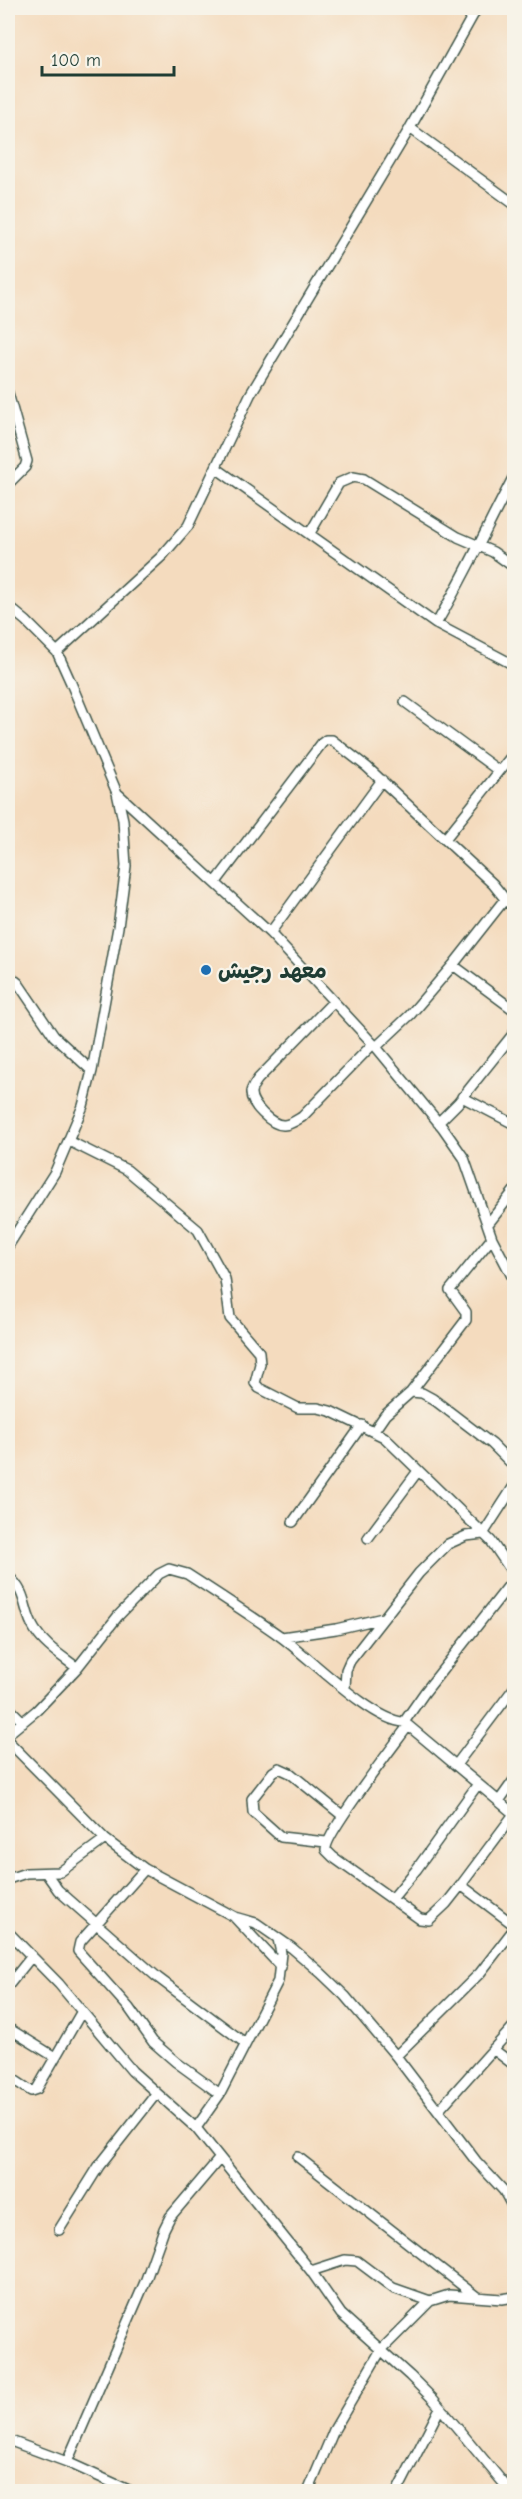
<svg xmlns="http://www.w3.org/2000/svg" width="522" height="2499" font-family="'Comic Neue','Playpen Sans Arabic',sans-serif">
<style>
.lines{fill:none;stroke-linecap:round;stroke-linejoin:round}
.minor-casing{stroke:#3f5549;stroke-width:12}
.minor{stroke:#fff;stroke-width:9}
.poi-dot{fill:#1f6fb2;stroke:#f7f3e8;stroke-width:2}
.labels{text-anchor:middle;stroke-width:4.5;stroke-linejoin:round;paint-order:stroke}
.poi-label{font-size:22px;font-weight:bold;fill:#1f3d34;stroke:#f7f3e8;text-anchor:start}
</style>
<rect width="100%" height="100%" fill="#f7f3e8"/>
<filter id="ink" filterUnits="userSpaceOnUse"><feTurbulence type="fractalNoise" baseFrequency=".0167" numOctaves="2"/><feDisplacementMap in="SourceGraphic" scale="12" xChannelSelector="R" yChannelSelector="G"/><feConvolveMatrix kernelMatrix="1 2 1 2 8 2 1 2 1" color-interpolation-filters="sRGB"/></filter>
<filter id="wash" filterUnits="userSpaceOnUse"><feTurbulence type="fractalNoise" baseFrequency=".008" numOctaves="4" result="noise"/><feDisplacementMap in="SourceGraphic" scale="24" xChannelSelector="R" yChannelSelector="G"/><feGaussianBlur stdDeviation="1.35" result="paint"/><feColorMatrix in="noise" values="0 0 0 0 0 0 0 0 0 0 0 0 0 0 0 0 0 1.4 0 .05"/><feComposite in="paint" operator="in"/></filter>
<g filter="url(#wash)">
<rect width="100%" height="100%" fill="#f4dbbe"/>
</g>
<g filter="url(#ink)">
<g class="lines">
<defs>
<path id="minor" d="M410,128L514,204
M8,393L27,461L25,467L8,484
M216,468L436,624C465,576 488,525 514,476
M310,533L339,483L353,477L364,479L458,537L493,552L514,567
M8,606L26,621L57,652L71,683L117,793L123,820L126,866L118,927L92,1071L83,1106L55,1172L8,1246
M436,624L514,665
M57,652L162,556L188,526L250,395L410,128L477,8
M405,702L499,771
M117,793L270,933L376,1047L443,1128L464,1158L492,1238L514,1280
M445,839L514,753
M216,882L322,743L326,740H332L367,767L493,884L505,899L453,965
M505,899L514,908
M270,933L382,780
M8,975L18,983L54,1036L92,1071
M333,1002L258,1079C255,1083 252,1087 251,1092C250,1104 272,1126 284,1125C290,1125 297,1120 302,1117L373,1044
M376,1047L410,1015L453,965L514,1010
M462,1097L514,1124
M438,1123L458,1103L514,1033
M69,1141L127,1170L198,1230L225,1279L230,1318L259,1352L260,1364L255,1383L259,1388L298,1408H318L330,1411L384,1437L491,1541L514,1575
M488,1224L514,1191
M411,1392L422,1393L433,1399L492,1444L514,1466
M374,1431L385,1415L411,1392L466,1320V1312L450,1290L492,1238
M293,1522L362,1425
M368,1538L418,1471
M8,1576C29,1594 22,1610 35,1630C45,1646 62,1656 77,1668
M282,1637L336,1629L383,1618
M345,1688L346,1670L350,1661L419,1573L448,1544L466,1536L483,1534L514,1486
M8,1707L23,1722
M408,1726C395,1744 324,1835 326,1850L333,1857L420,1919L429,1920L446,1904L461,1885
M8,1734L37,1710L77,1668L118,1616L159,1574L169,1569L187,1574C218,1594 249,1614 280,1636C307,1655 373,1722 404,1722
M8,1741L105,1839L145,1869L235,1917L256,1923L292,1948L321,1973L345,1996L396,2056L476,2161L504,2191L514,2209
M456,1765L514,1688
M499,1801L514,1780
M514,1814L404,1722L425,1692L514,1579
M514,1814L461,1885L514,1925
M326,1842L281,1837L253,1812L252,1799L273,1772L279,1768L290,1773L343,1816
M145,1869L80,1942L78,1951L129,2008L153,2042L176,2062L220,2094
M46,1873L58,1890L157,1977L245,2043
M8,1879L26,1873L60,1872L105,1839
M392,1899L416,1870L478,1784
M235,1918L281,1967
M8,1932L59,1984L132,2071L196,2128L311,2271L341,2314L410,2376L433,2399L511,2492
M8,1986L32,1956
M8,2028L55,2057
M493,2049L514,2065
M396,2056L480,1973L514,1929
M8,2076L31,2091L37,2089L82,2011
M438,2111L514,2026
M196,2128L220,2094L278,1981L281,1953L278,1939
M298,2157L477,2297
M59,2230L99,2166L156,2094
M311,2271L345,2260L357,2261L393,2288L430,2301
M8,2440L67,2462L133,2492
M67,2462L145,2282L164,2229L170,2217L220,2158
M308,2492L334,2430L381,2350L430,2301L449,2295L502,2299L514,2297
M397,2492L440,2408"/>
</defs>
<use href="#minor" class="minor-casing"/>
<use href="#minor" class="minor"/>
</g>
</g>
<circle class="poi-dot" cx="206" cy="970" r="6"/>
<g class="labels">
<g class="poi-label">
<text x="218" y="978">معهد رجيش</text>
</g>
</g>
<rect width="522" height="2499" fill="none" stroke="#f7f3e8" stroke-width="30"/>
<path d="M42 66v9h132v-9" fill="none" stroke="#1f3d34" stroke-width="3"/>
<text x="51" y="66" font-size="18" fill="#1f3d34" stroke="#f7f3e8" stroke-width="4.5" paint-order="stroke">100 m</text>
</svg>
